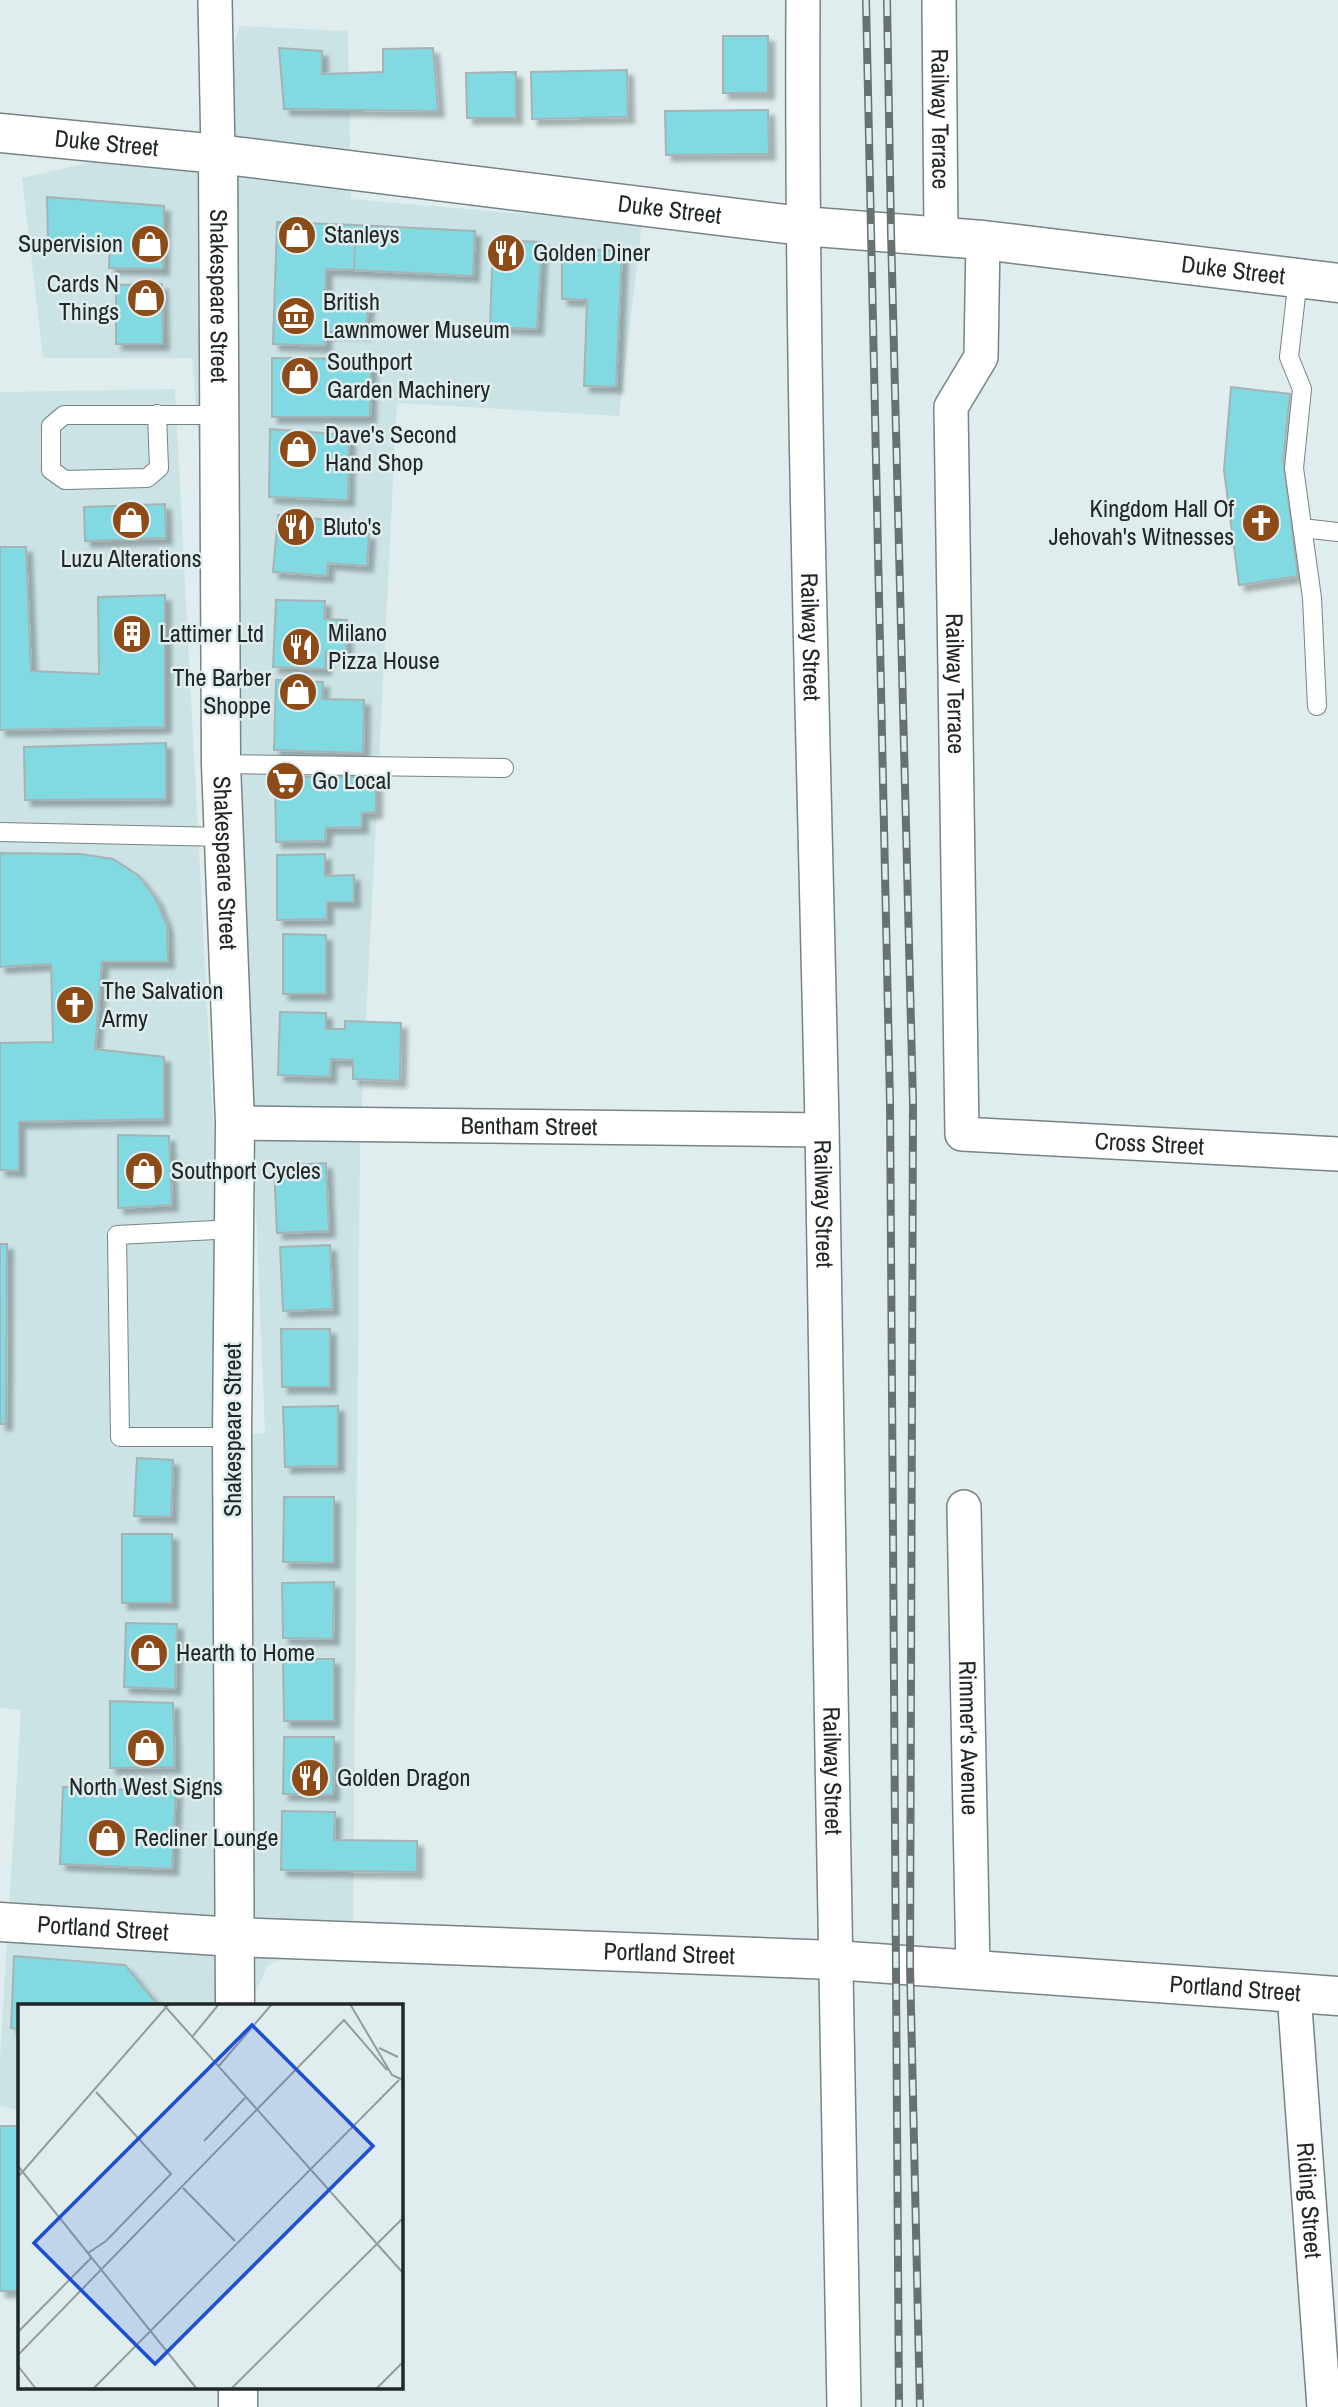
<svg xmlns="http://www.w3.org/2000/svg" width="1338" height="2407" font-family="'Archivo Narrow',sans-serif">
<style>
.built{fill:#cce3e5}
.building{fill:#81d9e2;stroke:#a6b3b4;stroke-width:2;filter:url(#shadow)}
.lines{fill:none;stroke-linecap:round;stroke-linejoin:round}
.lane-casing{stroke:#778385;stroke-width:20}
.street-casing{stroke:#778385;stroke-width:36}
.secondary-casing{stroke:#778385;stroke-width:41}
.lane{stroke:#fff;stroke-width:18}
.street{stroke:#fff;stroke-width:33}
.secondary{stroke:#fff;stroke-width:38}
.rail-casing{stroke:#687172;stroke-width:8}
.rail{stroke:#dfedee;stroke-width:5;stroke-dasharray:16;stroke-linecap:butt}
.labels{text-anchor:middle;stroke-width:5;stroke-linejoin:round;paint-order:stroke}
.street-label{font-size:24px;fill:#212627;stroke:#dfedee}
.poi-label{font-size:24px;fill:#212627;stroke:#dfedee;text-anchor:start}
.inset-road{fill:none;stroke:#939d9e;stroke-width:2}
.view{fill:#1d4ed8;fill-opacity:0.15;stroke:#1d4ed8;stroke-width:3.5}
.inset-edge{fill:none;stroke:#212627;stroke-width:3.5}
</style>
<defs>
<filter id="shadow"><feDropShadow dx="6" dy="6" stdDeviation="2" flood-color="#0004"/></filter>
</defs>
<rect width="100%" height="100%" fill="#dfedee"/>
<path class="built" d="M240,26L348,31L351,199L642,224L619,416L397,403L360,1141L353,1922L267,1966L250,2006H19V2110L0,2106V2058L21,1710L0,1708V392L175,389L214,1140V1438L265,1433L254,1163L192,358H43L22,178L202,137Z"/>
<path class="building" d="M723,36H768V93H723Z
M279,48L322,51V74L383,72V49L433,48L438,111L284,109Z
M627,70L628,117L532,119L531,72Z
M516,72V118H467L466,73Z
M768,110L769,154L666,155L665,111Z
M47,197L164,206L163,269L109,268L110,243L48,241Z
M277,222L356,225L354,270L326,269L325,303L368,304L366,333L326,332L325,346L273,344Z
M356,225L475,231L473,276L354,270Z
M493,240L542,242L537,329L490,327Z
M562,248L622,251L616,387L584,386L587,300L562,299Z
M162,284L163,344H116V285Z
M272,358L371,359L370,417H272Z
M1231,387L1290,394L1283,460L1298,576L1239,585L1224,470Z
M270,429L349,435L348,500L269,497Z
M165,504L166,538L85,541L84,507Z
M278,515L329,520L328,531L369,534L367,566L328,563L327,576L273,572Z
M0,547H26L31,671L99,674L98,597L165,595V727L0,730Z
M276,600L325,601L324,619L347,620L346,651H326L325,669L273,667Z
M276,680L323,682L322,699L364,700L363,753L274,750Z
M166,743V799L25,800L24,747Z
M275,777H376V812L362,813V827L326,828L325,841L276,842Z
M0,853L81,854L113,859L138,875L156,899L167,926L168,962H102L95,1049L164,1057V1119L19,1122V1171L0,1170V1043L53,1042L51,964L0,967Z
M325,854V876L354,875V902H327V919L277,920V855Z
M283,934L326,935V994H283Z
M280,1012L326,1013V1029H345V1021L401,1023L400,1081L353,1079V1060L331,1059L330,1077L278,1075Z
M118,1135L169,1136L172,1205L118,1208Z
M326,1163L329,1231L277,1233L274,1166Z
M0,1244H7L6,1424H0Z
M330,1245L333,1309L283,1311L280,1247Z
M281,1329H330V1387H282Z
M338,1406V1466L285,1467L283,1407Z
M137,1458L173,1460L171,1517L134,1516Z
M284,1497H334V1563L283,1562Z
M122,1534H172V1603H122Z
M334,1582L333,1639L283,1638L282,1583Z
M126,1623L177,1624L175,1689L124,1687Z
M283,1659H334V1721H284Z
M110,1701L173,1703L175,1767L110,1768Z
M284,1737H334L333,1795L283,1794Z
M63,1787L176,1792L172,1869L60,1864Z
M282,1811L335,1812L334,1840L417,1841V1872L281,1870Z
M14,1956L125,1965L159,2006H19V2029L11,2028Z
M0,2126H19V2291H0Z"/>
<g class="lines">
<defs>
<path id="lane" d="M1298,278L1289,357L1302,389L1294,468L1312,598L1317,706
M157,414L159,468L147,478L65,480L51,470V426L64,415H219
M1302,528L1338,532
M221,764L504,768
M0,832L224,837
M232,1437H120L117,1235L235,1229"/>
<g id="street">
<path d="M215,0L218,154"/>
<path id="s1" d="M803,0C801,375 814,750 822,1125C830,1552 834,1980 844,2407"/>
<path id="s2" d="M939,0L941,236"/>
<path id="s3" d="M983,240L981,357L951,407L962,1134L1338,1154"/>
<path id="s4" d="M235,1123L822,1130"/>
<path id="s5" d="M964,1507L973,1969"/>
<path id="s6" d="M1294,1993L1324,2407"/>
</g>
<g id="secondary">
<path id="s7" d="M0,133L218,154L802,226L983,240L1338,283"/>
<path id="s8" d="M218,154L221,764L235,1123L232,1437L235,2006"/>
<path id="s9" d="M0,1922L235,1937L834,1960L1338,1996"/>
<path d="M238,2388V2407"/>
</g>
</defs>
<use href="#lane" class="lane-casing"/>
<use href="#street" class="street-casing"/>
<use href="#secondary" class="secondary-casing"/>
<use href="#lane" class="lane"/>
<use href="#street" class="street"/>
<use href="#secondary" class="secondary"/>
<defs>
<path id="rail" d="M866,0L890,1103L899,2407
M887,0L891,232L913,1103L910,1965L920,2407"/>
</defs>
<use href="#rail" class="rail-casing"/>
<use href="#rail" class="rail"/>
</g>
<defs>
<symbol id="shop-disc" viewBox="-11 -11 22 22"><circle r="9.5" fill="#8d4b18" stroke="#dfedee"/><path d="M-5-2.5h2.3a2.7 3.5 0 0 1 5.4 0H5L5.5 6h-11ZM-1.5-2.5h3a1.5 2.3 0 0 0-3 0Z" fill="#fff"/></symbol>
<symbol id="restaurant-disc" viewBox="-11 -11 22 22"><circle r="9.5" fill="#8d4b18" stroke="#dfedee"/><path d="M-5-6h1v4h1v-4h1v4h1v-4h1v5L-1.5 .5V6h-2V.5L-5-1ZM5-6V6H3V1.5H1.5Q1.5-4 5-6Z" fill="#fff"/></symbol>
<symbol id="museum-disc" viewBox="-11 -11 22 22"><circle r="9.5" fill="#8d4b18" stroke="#dfedee"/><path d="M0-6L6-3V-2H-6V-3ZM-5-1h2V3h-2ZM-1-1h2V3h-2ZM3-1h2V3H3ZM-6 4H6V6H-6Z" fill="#fff"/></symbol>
<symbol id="church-disc" viewBox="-11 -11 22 22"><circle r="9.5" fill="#8d4b18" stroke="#dfedee"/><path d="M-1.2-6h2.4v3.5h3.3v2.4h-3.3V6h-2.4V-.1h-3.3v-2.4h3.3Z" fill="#fff"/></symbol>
<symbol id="building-disc" viewBox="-11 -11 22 22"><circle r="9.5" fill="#8d4b18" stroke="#dfedee"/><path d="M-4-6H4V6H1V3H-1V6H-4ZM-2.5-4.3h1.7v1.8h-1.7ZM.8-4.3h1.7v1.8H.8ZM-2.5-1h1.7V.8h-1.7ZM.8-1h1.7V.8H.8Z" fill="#fff"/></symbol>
<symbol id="supermarket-disc" viewBox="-11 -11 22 22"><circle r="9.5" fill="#8d4b18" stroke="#dfedee"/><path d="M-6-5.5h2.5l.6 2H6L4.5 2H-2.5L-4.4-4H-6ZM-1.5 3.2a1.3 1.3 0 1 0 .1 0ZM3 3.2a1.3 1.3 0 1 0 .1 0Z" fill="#fff"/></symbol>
</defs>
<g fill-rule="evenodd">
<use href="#shop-disc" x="275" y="213" width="44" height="44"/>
<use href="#shop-disc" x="128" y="222" width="44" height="44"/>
<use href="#restaurant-disc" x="484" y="231" width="44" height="44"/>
<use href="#shop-disc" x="124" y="276" width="44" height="44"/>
<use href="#museum-disc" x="274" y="294" width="44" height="44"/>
<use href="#shop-disc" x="278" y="354" width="44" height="44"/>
<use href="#shop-disc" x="276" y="427" width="44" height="44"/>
<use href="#shop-disc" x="109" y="498" width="44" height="44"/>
<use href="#church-disc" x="1239" y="501" width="44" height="44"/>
<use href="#restaurant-disc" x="274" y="505" width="44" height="44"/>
<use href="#building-disc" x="110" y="612" width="44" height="44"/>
<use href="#restaurant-disc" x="279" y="625" width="44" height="44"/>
<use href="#shop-disc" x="276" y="670" width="44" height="44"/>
<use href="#supermarket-disc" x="263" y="759" width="44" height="44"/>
<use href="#church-disc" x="53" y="983" width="44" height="44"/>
<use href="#shop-disc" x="122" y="1149" width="44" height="44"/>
<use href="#shop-disc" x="127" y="1631" width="44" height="44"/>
<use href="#shop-disc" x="124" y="1726" width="44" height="44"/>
<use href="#restaurant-disc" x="288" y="1756" width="44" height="44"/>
<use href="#shop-disc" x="85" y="1816" width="44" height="44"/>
</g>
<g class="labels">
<g class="street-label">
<text dy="8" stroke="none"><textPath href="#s2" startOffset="119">Railway Terrace</textPath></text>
<text dy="8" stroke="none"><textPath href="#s7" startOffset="107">Duke Street</textPath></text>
<text dy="8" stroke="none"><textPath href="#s7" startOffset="674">Duke Street</textPath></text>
<text dy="8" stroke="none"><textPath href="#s7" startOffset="1241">Duke Street</textPath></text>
<text dy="8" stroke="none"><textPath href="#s8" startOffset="142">Shakespeare Street</textPath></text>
<text dy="8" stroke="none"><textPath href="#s1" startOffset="637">Railway Street</textPath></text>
<text dy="8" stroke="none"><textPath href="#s3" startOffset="452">Railway Terrace</textPath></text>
<text dy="8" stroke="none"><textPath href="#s8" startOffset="709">Shakespeare Street</textPath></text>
<text dy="8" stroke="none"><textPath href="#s4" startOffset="294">Bentham Street</textPath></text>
<text dy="8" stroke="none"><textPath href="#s3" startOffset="1090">Cross Street</textPath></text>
<text dy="8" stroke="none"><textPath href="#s1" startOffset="1204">Railway Street</textPath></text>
<text transform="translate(233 1430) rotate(-90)" y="8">Shakespeare Street</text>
<text dy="8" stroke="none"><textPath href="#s5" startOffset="231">Rimmer's Avenue</textPath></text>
<text dy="8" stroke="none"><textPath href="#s1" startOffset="1771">Railway Street</textPath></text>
<text dy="8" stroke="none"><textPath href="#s9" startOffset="103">Portland Street</textPath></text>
<text dy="8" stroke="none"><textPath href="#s9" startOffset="670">Portland Street</textPath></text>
<text dy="8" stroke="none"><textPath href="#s9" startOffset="1237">Portland Street</textPath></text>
<text dy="8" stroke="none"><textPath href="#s6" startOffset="208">Riding Street</textPath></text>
</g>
<g class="poi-label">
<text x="324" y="243">Stanleys</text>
<text x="123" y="252" text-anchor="end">Supervision</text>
<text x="533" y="261">Golden Diner</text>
<text x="119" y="292" text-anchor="end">Cards N<tspan x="119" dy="28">Things</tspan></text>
<text x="323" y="310">British<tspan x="323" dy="28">Lawnmower Museum</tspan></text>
<text x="327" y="370">Southport<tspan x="327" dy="28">Garden Machinery</tspan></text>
<text x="325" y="443">Dave's Second<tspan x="325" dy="28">Hand Shop</tspan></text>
<text x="1234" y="517" text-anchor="end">Kingdom Hall Of<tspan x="1234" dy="28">Jehovah's Witnesses</tspan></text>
<text x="323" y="535">Bluto's</text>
<text x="131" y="567" text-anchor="middle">Luzu Alterations</text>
<text x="328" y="641">Milano<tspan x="328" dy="28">Pizza House</tspan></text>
<text x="159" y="642">Lattimer Ltd</text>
<text x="271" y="686" text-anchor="end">The Barber<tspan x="271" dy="28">Shoppe</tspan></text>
<text x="312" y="789">Go Local</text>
<text x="102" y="999">The Salvation<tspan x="102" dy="28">Army</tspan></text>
<text x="171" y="1179">Southport Cycles</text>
<text x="176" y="1661">Hearth to Home</text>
<text x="337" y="1786">Golden Dragon</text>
<text x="146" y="1795" text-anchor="middle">North West Signs</text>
<text x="134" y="1846">Recliner Lounge</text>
</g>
</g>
<g transform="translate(18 2004)">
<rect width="385" height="385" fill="#dfedee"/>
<path class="inset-road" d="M145,0L385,269M332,0L374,71L385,76M174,33L201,0M361,44L380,53M200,63L254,0M186,137L227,94M0,162L179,385M0,173L151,0M165,184L217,237M70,249L88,237L153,170L78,88M0,328L73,254M0,351L326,16L369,66M0,362L18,385M75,385L381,76M213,385L385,214M358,385L385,358"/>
<path class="view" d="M234,21L355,142L137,360L16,239Z"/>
<rect width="385" height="385" class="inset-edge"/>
</g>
</svg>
